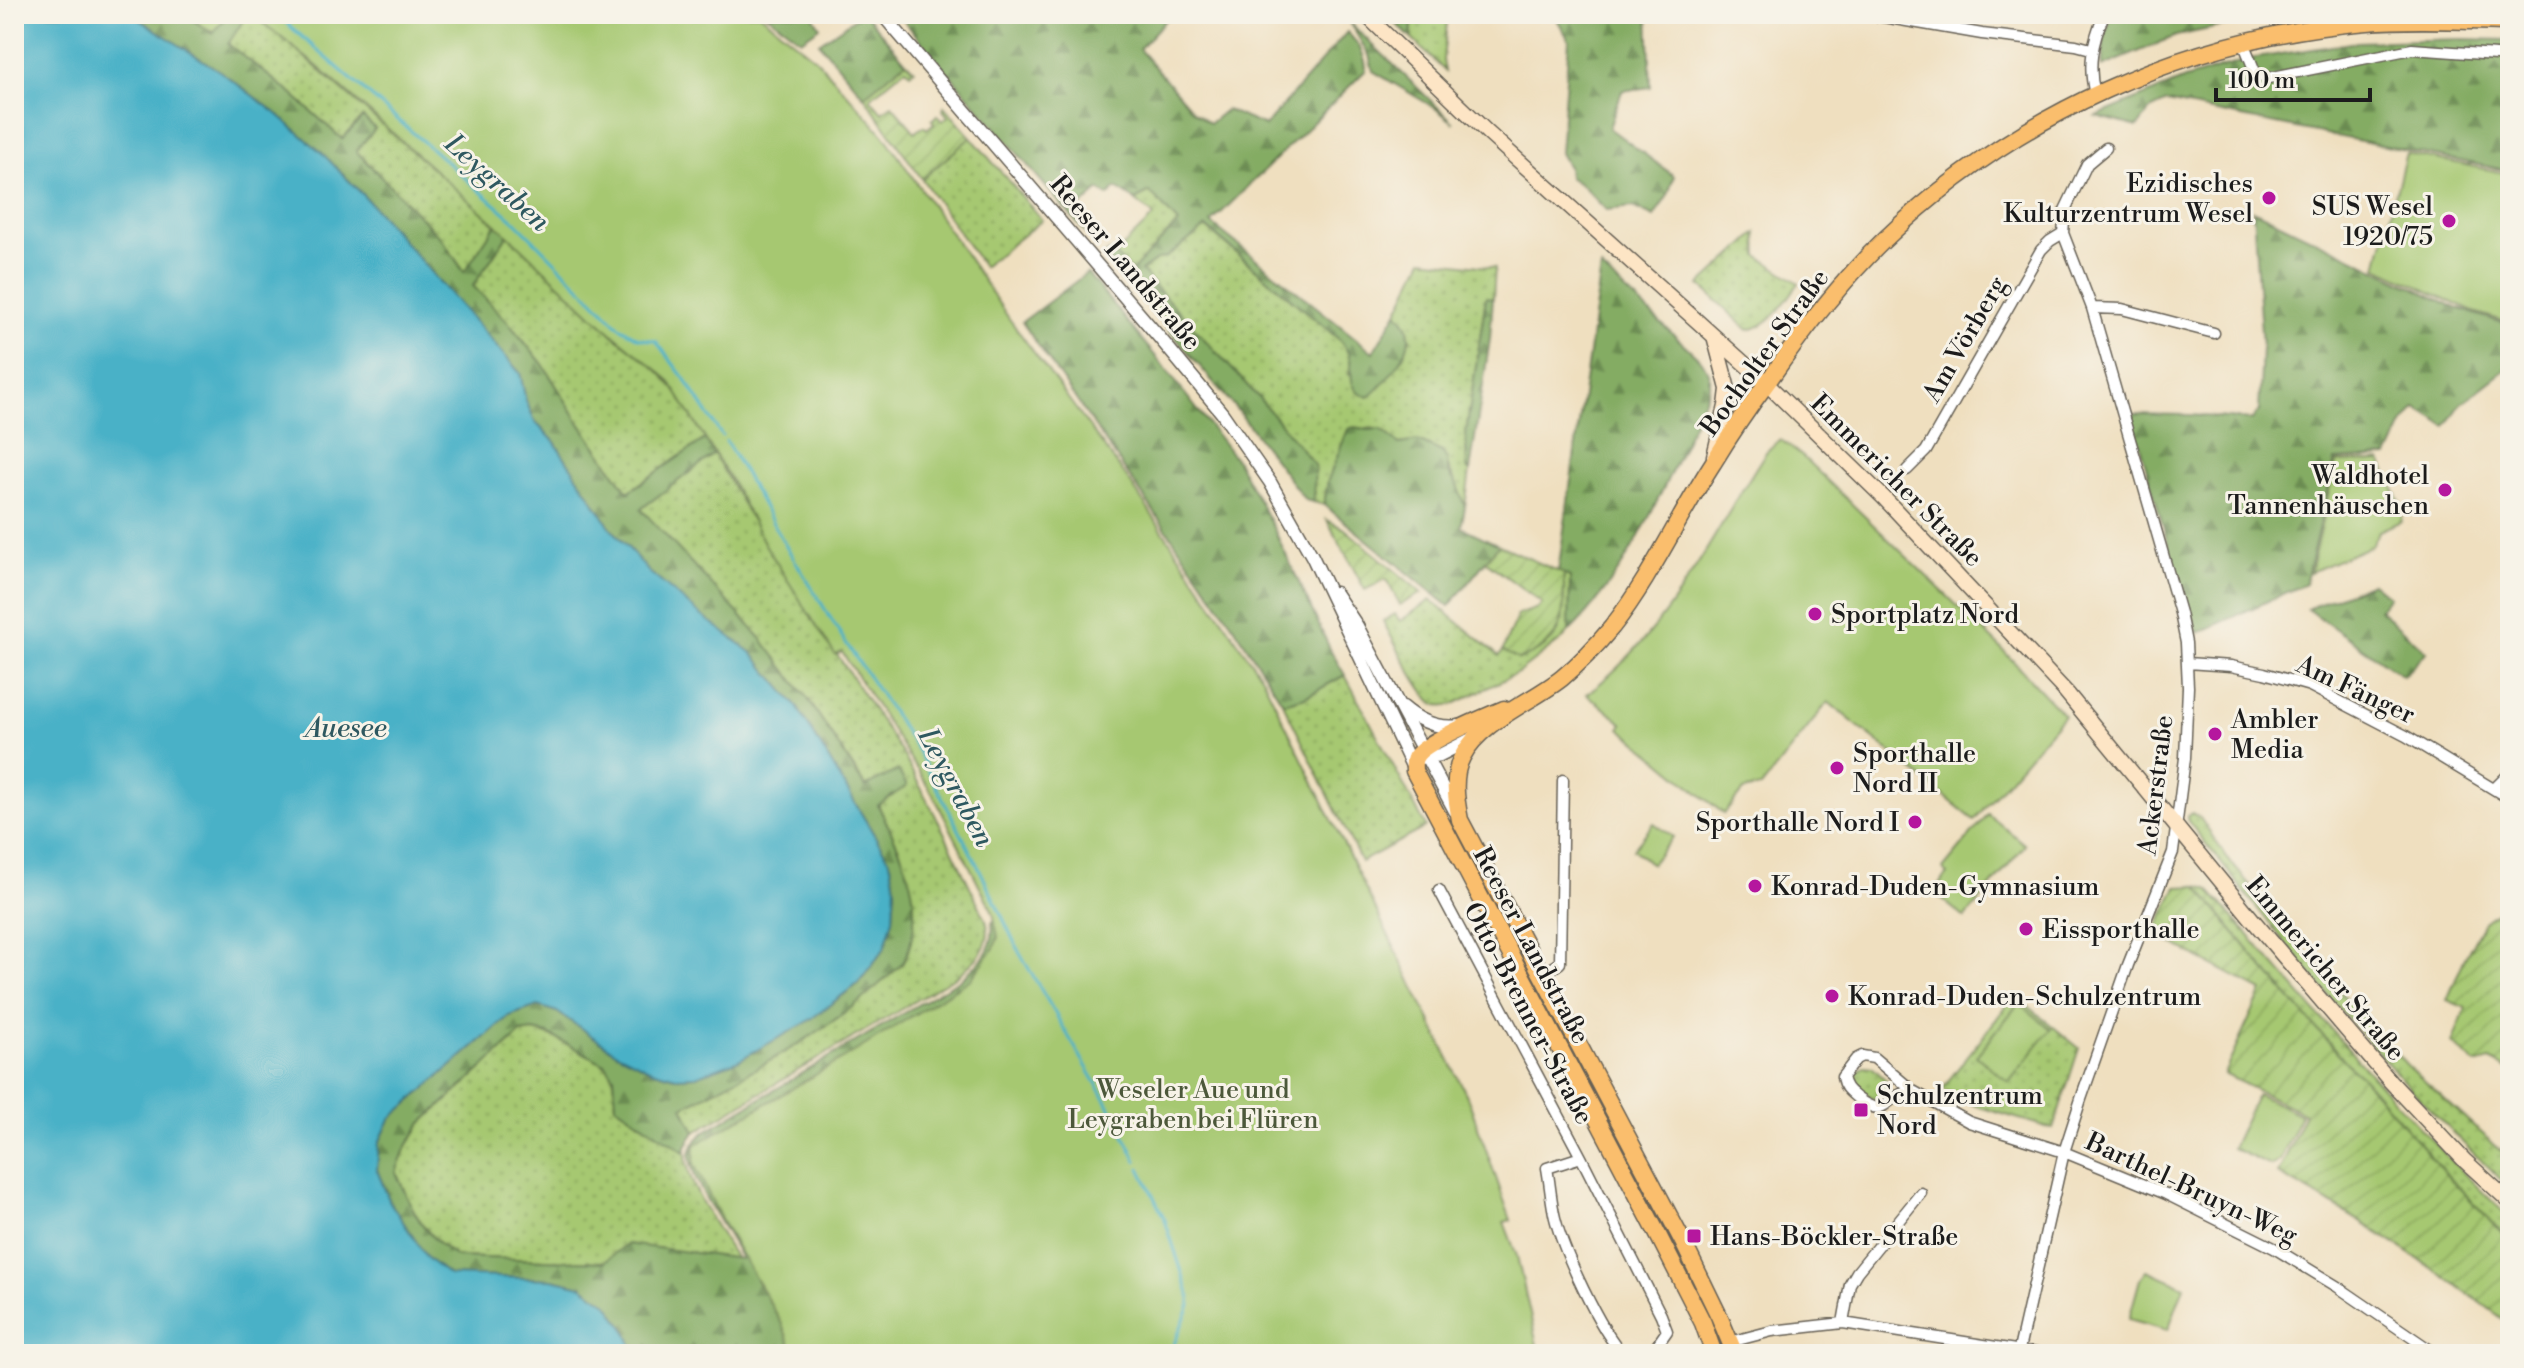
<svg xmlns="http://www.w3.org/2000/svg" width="2524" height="1368" font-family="'Libre Bodoni',serif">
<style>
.grass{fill:url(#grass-dots);stroke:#617246;stroke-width:2}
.forest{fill:url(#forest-firs);stroke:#506440;stroke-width:2}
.park{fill:#a6c871;stroke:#617246;stroke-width:2}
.garden{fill:url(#garden-furrows);stroke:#617246;stroke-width:2}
.water{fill:#48b1c7;stroke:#326672;stroke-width:2}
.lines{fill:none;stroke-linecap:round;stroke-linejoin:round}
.stream{stroke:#48b1c7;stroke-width:3}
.minor-casing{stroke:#666055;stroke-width:13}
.tertiary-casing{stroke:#666055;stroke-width:15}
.secondary-casing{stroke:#666055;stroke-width:17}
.primary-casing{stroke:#666055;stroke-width:19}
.minor{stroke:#fff;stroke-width:10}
.tertiary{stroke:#fff;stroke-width:12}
.secondary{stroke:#fde5c5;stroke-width:14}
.primary{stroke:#fabe6d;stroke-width:16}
.poi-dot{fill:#b5179e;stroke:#f7f3e8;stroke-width:3}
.labels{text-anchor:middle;stroke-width:6;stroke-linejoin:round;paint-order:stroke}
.poi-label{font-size:26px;fill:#1c1c1c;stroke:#f7f3e8;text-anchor:start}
.street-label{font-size:26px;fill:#1c1c1c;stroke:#f7f3e8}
.park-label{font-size:26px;fill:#4c583a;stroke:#f7f3e8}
.water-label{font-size:28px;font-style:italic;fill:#2e5860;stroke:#f7f3e8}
</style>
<defs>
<pattern id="grass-dots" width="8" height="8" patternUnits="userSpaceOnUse" patternTransform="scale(2)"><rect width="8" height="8" fill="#a6c871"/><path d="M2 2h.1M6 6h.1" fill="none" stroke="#8eab61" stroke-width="1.8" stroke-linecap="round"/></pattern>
<pattern id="forest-firs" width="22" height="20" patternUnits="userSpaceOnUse" patternTransform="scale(2)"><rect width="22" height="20" fill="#84ac63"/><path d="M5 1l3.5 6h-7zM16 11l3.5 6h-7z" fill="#6b8b51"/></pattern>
<pattern id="garden-furrows" width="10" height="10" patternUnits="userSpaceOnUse" patternTransform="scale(2)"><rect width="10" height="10" fill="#a6c871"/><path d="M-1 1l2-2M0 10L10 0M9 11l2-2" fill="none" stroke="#8eab61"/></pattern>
</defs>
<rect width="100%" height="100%" fill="#f7f3e8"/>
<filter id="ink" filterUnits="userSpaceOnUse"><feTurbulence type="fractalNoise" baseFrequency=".0125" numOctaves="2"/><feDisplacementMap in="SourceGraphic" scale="16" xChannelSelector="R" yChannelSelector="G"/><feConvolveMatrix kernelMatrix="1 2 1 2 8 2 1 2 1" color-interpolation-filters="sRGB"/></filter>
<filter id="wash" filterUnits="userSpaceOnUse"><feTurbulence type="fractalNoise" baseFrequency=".006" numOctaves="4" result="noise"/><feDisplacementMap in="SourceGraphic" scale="32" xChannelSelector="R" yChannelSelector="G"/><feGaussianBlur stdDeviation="1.8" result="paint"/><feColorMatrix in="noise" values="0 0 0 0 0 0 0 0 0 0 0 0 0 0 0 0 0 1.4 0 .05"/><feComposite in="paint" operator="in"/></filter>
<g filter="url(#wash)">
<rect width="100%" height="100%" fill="#efdfbf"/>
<path class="grass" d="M183,14H228L214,33Z
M240,14H255L496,224L465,273L441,238L355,150L375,128L362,117L342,139L292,94L227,44L245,19Z
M1413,14H1448L1443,60L1445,71L1411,38Z
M971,137L1042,220L983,267L922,179Z
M1150,192L1179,224L1131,272L1115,254L1154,216L1135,200Z
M1205,227L1341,341C1349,352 1352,360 1349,374L1410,340L1407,325L1397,312L1423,259L1495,268L1493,298H1486L1466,433L1467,468L1470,471L1465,507C1459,487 1449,471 1442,452L1418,441L1399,444C1393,440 1388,433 1382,430C1376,428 1361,429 1353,427L1328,480L1324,505L1313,502L1315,492L1183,318L1141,271L1158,259L1165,258Z
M1757,233L1758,256L1799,283C1786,301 1771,326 1748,330L1700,285Z
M508,234L613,335L657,369L676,391L705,439L628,492L579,422L542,363L507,321L473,286Z
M714,454L768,549L905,758L941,826L986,920C994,946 975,962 955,977L695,1132L683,1107C761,1066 838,1023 903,963L901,853L878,805L808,699L640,508Z
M1564,574L1570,577L1569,632L1565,637L1518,673L1454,704C1448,705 1441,707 1435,704C1420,694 1392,638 1383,621L1395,614L1400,621L1431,600L1499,656L1503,651C1522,664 1554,647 1560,626C1566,610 1563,591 1564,574Z
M1345,675L1426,827L1361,862L1283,703L1305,697Z
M2192,813L2200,818L2227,858L2334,985L2407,1065L2510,1159V1188C2390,1078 2289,949 2188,821L2187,816Z
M2197,886L2208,889C2307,1000 2401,1116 2510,1218V1241L2443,1171L2363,1078L2353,1070L2263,968Z
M2015,995L2079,1048L2053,1129L1976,1106L1942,1089Z
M533,1031C552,1035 604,1056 612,1074C616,1083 615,1096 616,1106L686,1153C686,1186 720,1231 736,1259L627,1244L604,1262L457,1257C423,1236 411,1208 396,1172L405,1149L421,1124L521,1033Z
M1864,1066L1872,1067L1888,1082L1887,1094L1881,1099L1871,1098L1856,1086L1855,1074Z"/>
<path class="forest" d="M131,14H183L213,33L228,14H240L245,18L228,44L292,94L342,139L363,117L375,129L356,151L441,238L464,272L496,224L508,234L473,286L507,321L542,363L579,422L628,492L705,439L714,454L641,509L760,637L808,699L865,787L898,770L907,786L878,805C896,842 917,878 914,921C914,932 909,952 903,962C899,968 891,974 885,979C828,1033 753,1071 683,1107L695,1132L686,1146V1153L616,1106L614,1076L605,1064L548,1034L533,1031L521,1033L421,1124L405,1149L396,1172C411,1208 423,1236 457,1257L604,1262L627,1244L741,1259C729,1233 691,1183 690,1156C690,1145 699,1137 707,1130L959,980C979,964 996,950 992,922L1007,916L947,795L915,737L922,736L928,742L955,731L971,732L978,754L976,772L981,844L992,861L1266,932C1288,990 1306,1046 1317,1107L1266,1124L1298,1255L1323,1261L1428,1238L1497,1210L1511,1252L1178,1341L1172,1354H636L627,1332L608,1305L582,1286L552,1279L449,1275L427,1258L390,1202L377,1170L379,1143L390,1119L509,1016L538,1006L557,1012L617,1053L651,1070L676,1077L696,1076L737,1061L807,1022L858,984L884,949L893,919L895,886L890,861L796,705L751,652L701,616L648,571L611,528L554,441L535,422L526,401L520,373L362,194L321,152L276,113L221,72Z
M766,14H812L820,27L801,40Z
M861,14H865L906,62L864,96L819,43Z
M898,14H1171L1139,49L1193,111L1210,123L1226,110L1265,126L1347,32C1357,42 1366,56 1366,70L1211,223L1373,352L1397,312C1419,332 1407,354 1391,374C1384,383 1378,391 1369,397C1345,389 1354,376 1350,359C1349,352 1345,347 1341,341L1206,227L1165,258L1158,259L1141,271L1259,398L1315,465L1313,502L1305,500L1238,411L1105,255L1109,252L1115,254L1131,272L1178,223L1150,192L1135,200L1116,188L1108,196L1099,190L1078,209L1100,236L1101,239L1095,244Z
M1386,14H1413L1411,38Z
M1554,14H1648L1651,87L1622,91L1609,128L1674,176L1668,195L1654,217L1633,207L1606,210L1584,187L1569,177L1568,167L1560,153L1569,40Z
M2112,14H2152L2219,25L2225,23L2229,14H2281L2176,36L2102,67L2104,40Z
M1350,23L1454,123L1435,108L1373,71L1369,55Z
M2460,39L2510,40V171L2167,102L2150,110L2138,127L2096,116L2185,79L2250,59L2357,42Z
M2253,210L2456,308L2510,325V366L2461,404L2446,426L2416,408L2403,425L2388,457L2335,460L2305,584L2198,633L2184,589L2178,579L2131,414L2190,415L2252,420L2259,411L2262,348Z
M1601,268L1702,361C1709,372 1711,378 1708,391C1671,471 1633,570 1569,632L1570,577L1558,572Z
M1087,273L1162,364L1237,461L1274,529L1331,651L1345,675L1305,697L1283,703L1235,628L1022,322Z
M1486,297L1493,298L1490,339L1470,471L1467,468L1466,433Z
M1353,427L1368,430L1380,429L1399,444L1418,441L1442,452L1447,459L1448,472L1456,483L1465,507L1461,527L1499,545L1449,606L1324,505L1328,480L1348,429Z
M2372,583L2389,597L2379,609L2427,652L2403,676L2307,609Z"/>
<path class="park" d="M252,14H760L816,59L884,135L1010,320L1127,478L1263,679L1467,1096L1511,1220L1504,1222L1517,1256L1539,1354H794L782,1324L723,1223L694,1164L695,1145L848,1056L971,979L994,948L998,937L993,912L934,796L842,652L835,655L766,546L729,477L668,379L607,329L509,236L317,66Z
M2406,153L2510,174V323L2471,311L2377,267Z
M1780,439L1803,457L1997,644L2064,715L1974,820L1828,702L1761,787L1743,791L1724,814L1620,728L1623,724L1587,694C1672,629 1709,539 1766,452Z
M2381,461L2404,510L2401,521L2379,531L2371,546L2310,572L2336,462Z
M1988,814L2025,845L1965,918L1933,892L1948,874L1943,869Z
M1654,823L1673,837L1651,864L1633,849Z
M2019,1003L2051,1029L2009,1082L1976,1056Z
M2257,1094L2301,1115L2280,1160L2271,1166L2232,1148Z
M2147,1270L2184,1286L2168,1330L2129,1319L2140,1279Z"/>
<path class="garden" d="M2152,14H2229L2225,23L2219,25Z
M906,62L914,70L910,73L905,69L870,98L882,112L892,105L915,132L924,126L927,129L934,123L932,120L937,115L942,121L948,117L943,110L944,106L971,137L922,179L864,96Z
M1327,520L1345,529L1422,593L1400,605L1386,579L1365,590Z
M1499,545L1564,574C1563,619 1567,640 1519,660L1503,651C1505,642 1514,624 1518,615L1538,608L1542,603L1485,561Z
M2197,886L2263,968L2353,1070L2363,1078L2443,1171L2510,1241V1324C2436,1269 2360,1218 2278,1174L2305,1114L2224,1074L2262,991L2154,934L2177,887Z
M2510,902V1070L2490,1060L2476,1064L2452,1043L2466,1008L2447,1000L2464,960L2484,922Z"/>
<path class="water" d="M14,14H131L221,72L276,113L321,152L362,194L520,373L526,401L535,422L554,441L611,528L648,571L701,615L751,652L796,705L890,861L895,886L893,919L884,949L857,984L807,1022L737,1061L696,1076L676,1077L651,1070L617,1053L557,1012L538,1006L509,1016L390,1119L379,1143L377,1170L390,1202L427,1258L449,1275L552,1279L582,1286L608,1304L627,1332L636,1354H14Z"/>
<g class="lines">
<path class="stream" d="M276,14L517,223L620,327L638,338L656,341L687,382L722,436
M726,441L786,546L846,643L918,751L982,874L1019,952L1106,1100L1137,1161
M1140,1168L1165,1220L1190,1297V1305L1170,1354"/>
</g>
</g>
<g filter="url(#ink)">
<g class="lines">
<defs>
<path id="minor" d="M1866,14L1982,34L2076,45L2091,49
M2243,42L2256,74L2268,78L2412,49L2510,56
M2095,94C2087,65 2093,41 2104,14
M2092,308L2122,309L2214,333
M1907,470L1926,451L2041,250L2050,241L2063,233
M2187,663L2231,666L2264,673L2310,686L2406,736L2510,799
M2494,789L2510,773
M1439,890L1581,1157L1661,1315L1667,1331L1651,1354
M1542,975L1560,963L1563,780
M1913,1091C1883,1094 1888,1122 1857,1098C1849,1091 1844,1088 1842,1077L1856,1059L1862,1056L1874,1058L1913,1091L1969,1122L2064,1152L2166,1194L2274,1248L2338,1287L2436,1354
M1581,1157L1547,1168C1550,1184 1551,1202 1555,1218C1563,1250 1600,1331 1623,1354
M1843,1323L1850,1284L1857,1272L1921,1193
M1730,1342L1772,1331L1843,1323L2041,1354
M2018,1354L2064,1152L2081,1099L2128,965L2173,852L2185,758L2188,687L2186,643L2180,613L2092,308L2063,233L2065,210L2087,164L2106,148"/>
<path id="tertiary" d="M882,14L1159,337L1222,413L1270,482L1312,556L1413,768
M1335,593L1357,626L1455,811
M1403,707C1419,721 1437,729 1459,726
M1420,758L1440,755L1473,738"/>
<path id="secondary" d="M1365,14L1489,134L1766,383L1884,498L2066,692L2252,919L2390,1081L2465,1161L2510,1202
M1714,336L1728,389L1726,406L1714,456"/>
<path id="primary" d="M1504,709C1487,716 1421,743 1415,758C1413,762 1414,767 1414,771L1655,1229L1703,1323L1714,1354
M1735,1354L1719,1316L1682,1240L1460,820C1456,800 1452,776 1462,757C1479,722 1532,702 1562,678C1580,663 1597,645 1612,627C1652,576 1678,517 1713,463C1730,435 1749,407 1769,380C1803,331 1839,284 1882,242C2013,115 2185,37 2367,22C2414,18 2463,21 2510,22"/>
</defs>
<use href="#minor" class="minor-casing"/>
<use href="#tertiary" class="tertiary-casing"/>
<use href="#secondary" class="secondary-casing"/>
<use href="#primary" class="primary-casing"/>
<use href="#minor" class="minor"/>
<use href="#tertiary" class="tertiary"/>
<use href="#secondary" class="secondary"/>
<use href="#primary" class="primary"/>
</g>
</g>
<g class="poi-dot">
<circle cx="2269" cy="198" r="8"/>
<circle cx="2449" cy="221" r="8"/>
<circle cx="2445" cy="490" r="8"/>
<circle cx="1815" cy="614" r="8"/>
<circle cx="2215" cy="734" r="8"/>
<circle cx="1837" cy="768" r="8"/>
<circle cx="1915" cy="822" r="8"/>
<circle cx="1755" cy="886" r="8"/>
<circle cx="2026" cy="929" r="8"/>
<circle cx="1832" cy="996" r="8"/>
<rect x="1853" y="1102" width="16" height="16" rx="4"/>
<rect x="1686" y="1228" width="16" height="16" rx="4"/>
</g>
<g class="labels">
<g class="poi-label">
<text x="2253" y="192" text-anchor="end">Ezidisches<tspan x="2253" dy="30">Kulturzentrum Wesel</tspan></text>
<text x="2433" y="215" text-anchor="end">SUS Wesel<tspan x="2433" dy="30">1920/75</tspan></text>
<text x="2429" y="484" text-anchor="end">Waldhotel<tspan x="2429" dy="30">Tannenhäuschen</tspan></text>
<text x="1831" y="623">Sportplatz Nord</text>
<text x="2231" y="728">Ambler<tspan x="2231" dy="30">Media</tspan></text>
<text x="1853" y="762">Sporthalle<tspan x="1853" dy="30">Nord II</tspan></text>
<text x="1899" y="831" text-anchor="end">Sporthalle Nord I</text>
<text x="1771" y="895">Konrad-Duden-Gymnasium</text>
<text x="2042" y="938">Eissporthalle</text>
<text x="1848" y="1005">Konrad-Duden-Schulzentrum</text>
<text x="1877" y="1104">Schulzentrum<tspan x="1877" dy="30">Nord</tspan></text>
<text x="1710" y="1245">Hans-Böckler-Straße</text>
</g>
<g class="street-label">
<text transform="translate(1126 262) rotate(50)" y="9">Reeser Landstraße</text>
<text transform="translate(1964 339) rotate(-60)" y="9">Am Vörberg</text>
<text transform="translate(1764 352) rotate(-54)" y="9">Bocholter Straße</text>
<text transform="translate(1897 480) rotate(45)" y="9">Emmericher Straße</text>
<text transform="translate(2356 689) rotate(25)" y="9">Am Fänger</text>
<text transform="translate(2155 785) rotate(-83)" y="9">Ackerstraße</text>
<text transform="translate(1532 945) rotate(62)" y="9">Reeser Landstraße</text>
<text transform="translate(2326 968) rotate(50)" y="9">Emmericher Straße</text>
<text transform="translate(1529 1013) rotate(62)" y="9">Otto-Brenner-Straße</text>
<text transform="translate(2192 1188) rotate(25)" y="9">Barthel-Bruyn-Weg</text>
</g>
<g class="park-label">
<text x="1193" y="1098">Weseler Aue und<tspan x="1193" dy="30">Leygraben bei Flüren</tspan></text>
</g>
<g class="water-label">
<text transform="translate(498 182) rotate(42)" y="10">Leygraben</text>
<text x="346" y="737">Auesee</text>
<text transform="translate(957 787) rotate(62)" y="10">Leygraben</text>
</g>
</g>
<rect width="2524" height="1368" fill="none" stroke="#f7f3e8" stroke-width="48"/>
<path d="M2216 88v12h154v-12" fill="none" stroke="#1c1c1c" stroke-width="4"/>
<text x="2228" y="88" font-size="24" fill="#1c1c1c" stroke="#f7f3e8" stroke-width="6" paint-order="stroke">100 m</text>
</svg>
